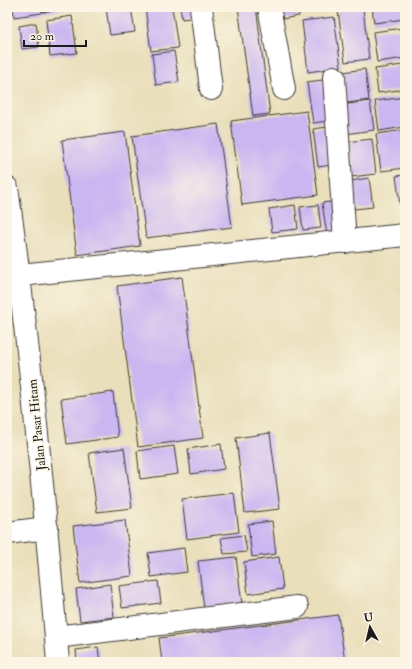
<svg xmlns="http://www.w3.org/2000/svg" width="412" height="669" font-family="'IM FELL Double Pica',serif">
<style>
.building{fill:#cab6f1}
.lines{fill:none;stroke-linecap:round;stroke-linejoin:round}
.minor-casing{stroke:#3b3934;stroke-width:24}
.major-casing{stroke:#3b3934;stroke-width:24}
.minor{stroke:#fff;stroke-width:22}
.major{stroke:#fff;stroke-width:22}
.labels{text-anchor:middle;stroke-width:3;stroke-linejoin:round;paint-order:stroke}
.street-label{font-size:13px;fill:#1c1c1c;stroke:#fcf5e5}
</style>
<rect width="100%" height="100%" fill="#fcf5e5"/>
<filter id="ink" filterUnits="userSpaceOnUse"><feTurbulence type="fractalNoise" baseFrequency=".025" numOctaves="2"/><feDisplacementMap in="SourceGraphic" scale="8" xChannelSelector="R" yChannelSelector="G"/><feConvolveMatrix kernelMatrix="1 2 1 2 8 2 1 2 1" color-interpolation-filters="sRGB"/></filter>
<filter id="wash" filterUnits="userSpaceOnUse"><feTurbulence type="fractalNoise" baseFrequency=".012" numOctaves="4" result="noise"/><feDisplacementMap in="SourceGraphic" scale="16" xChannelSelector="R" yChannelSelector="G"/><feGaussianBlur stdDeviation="0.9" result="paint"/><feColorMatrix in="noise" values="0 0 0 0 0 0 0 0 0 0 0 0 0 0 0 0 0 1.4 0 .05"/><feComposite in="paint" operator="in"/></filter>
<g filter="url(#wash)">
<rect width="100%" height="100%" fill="#eadfbb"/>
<g id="blocks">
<path class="building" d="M13,7H41L42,13L14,17Z
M43,7H66V9L43,12Z
M131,7L135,32L110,35L106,8Z
M145,7H172L178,48L151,51Z
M180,7H198L199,17L182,19Z
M238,7H256L270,114L253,116Z
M280,7H298L299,16L282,19Z
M372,7H405V19L374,23Z
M363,8L369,59L345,62L338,11Z
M72,16L77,53L50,56L46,20Z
M334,17L341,67L308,72L302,21Z
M36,23L39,47L22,49L19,26Z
M403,28L405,58L377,62L373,32Z
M174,51L179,82L156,85L152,54Z
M402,65L405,89L378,93L375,69Z
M365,69L369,100L347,103L343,72Z
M330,79L335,120L313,123L307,82Z
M405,97V127L379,131L375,101Z
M370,101L374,130L345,134L341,105Z
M307,111L318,195L242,205L231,121Z
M218,124L232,227L146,238L132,136Z
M334,126L340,164L318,167L313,129Z
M405,130V168L381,171L376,134Z
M125,132L140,246L77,255L62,140Z
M372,139L376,174L351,177L346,142Z
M405,175V204L400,205L396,176Z
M369,178L373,207L354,209L350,181Z
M343,200L347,232L327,235L322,203Z
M295,205L298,229L272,232L269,209Z
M318,205L321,228L303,230L300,207Z
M182,277L203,438L138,447L117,286Z
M7,388L9,399L7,400Z
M113,392L118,437L67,444L61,399Z
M270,433L280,509L245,513L236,438Z
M221,444L224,469L191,474L188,449Z
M174,446L178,474L140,479L137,451Z
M124,448L132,508L97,512L89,453Z
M234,493L239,532L187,539L182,499Z
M125,520L132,576L80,583L73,526Z
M272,521L276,554L252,557L248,524Z
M244,535L247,552L224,554L221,538Z
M184,548L187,572L151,577L148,553Z
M236,557L242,604L204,609L198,561Z
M279,557L283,589L248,594L244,562Z
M158,581L161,603L122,608L119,586Z
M110,584L114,617L80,621L76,589Z
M338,615L345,662H162L159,638Z
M7,637H8L11,662H7Z
M98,647L100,662H77L76,650Z"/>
</g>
</g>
<g filter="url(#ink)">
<use href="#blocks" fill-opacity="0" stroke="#3b3934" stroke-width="1"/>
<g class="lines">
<defs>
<path id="minor" d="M201,7L211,89
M269,7L284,89
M334,77L345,242
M20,275L405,235
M7,533L47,528
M56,637L297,607"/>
<path id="major" d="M7,188C30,346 45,504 58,662"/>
</defs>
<use href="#minor" class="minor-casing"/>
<use href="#major" class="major-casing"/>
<use href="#minor" class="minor"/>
<use href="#major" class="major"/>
</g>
</g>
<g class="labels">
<g class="street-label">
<text transform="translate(36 425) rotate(-96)" y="5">Jalan Pasar Hitam</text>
</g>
</g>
<rect width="412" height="669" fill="none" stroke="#fcf5e5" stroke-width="24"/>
<g transform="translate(370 627) rotate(352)" stroke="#fcf5e5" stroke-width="3" paint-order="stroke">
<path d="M0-3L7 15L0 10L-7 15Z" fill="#1c1c1c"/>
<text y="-6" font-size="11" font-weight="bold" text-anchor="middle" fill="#1c1c1c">U</text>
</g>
<path d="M24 40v6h62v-6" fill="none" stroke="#1c1c1c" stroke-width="2"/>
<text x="30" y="40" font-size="12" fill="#1c1c1c" stroke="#fcf5e5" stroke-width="3" paint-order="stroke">20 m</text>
</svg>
